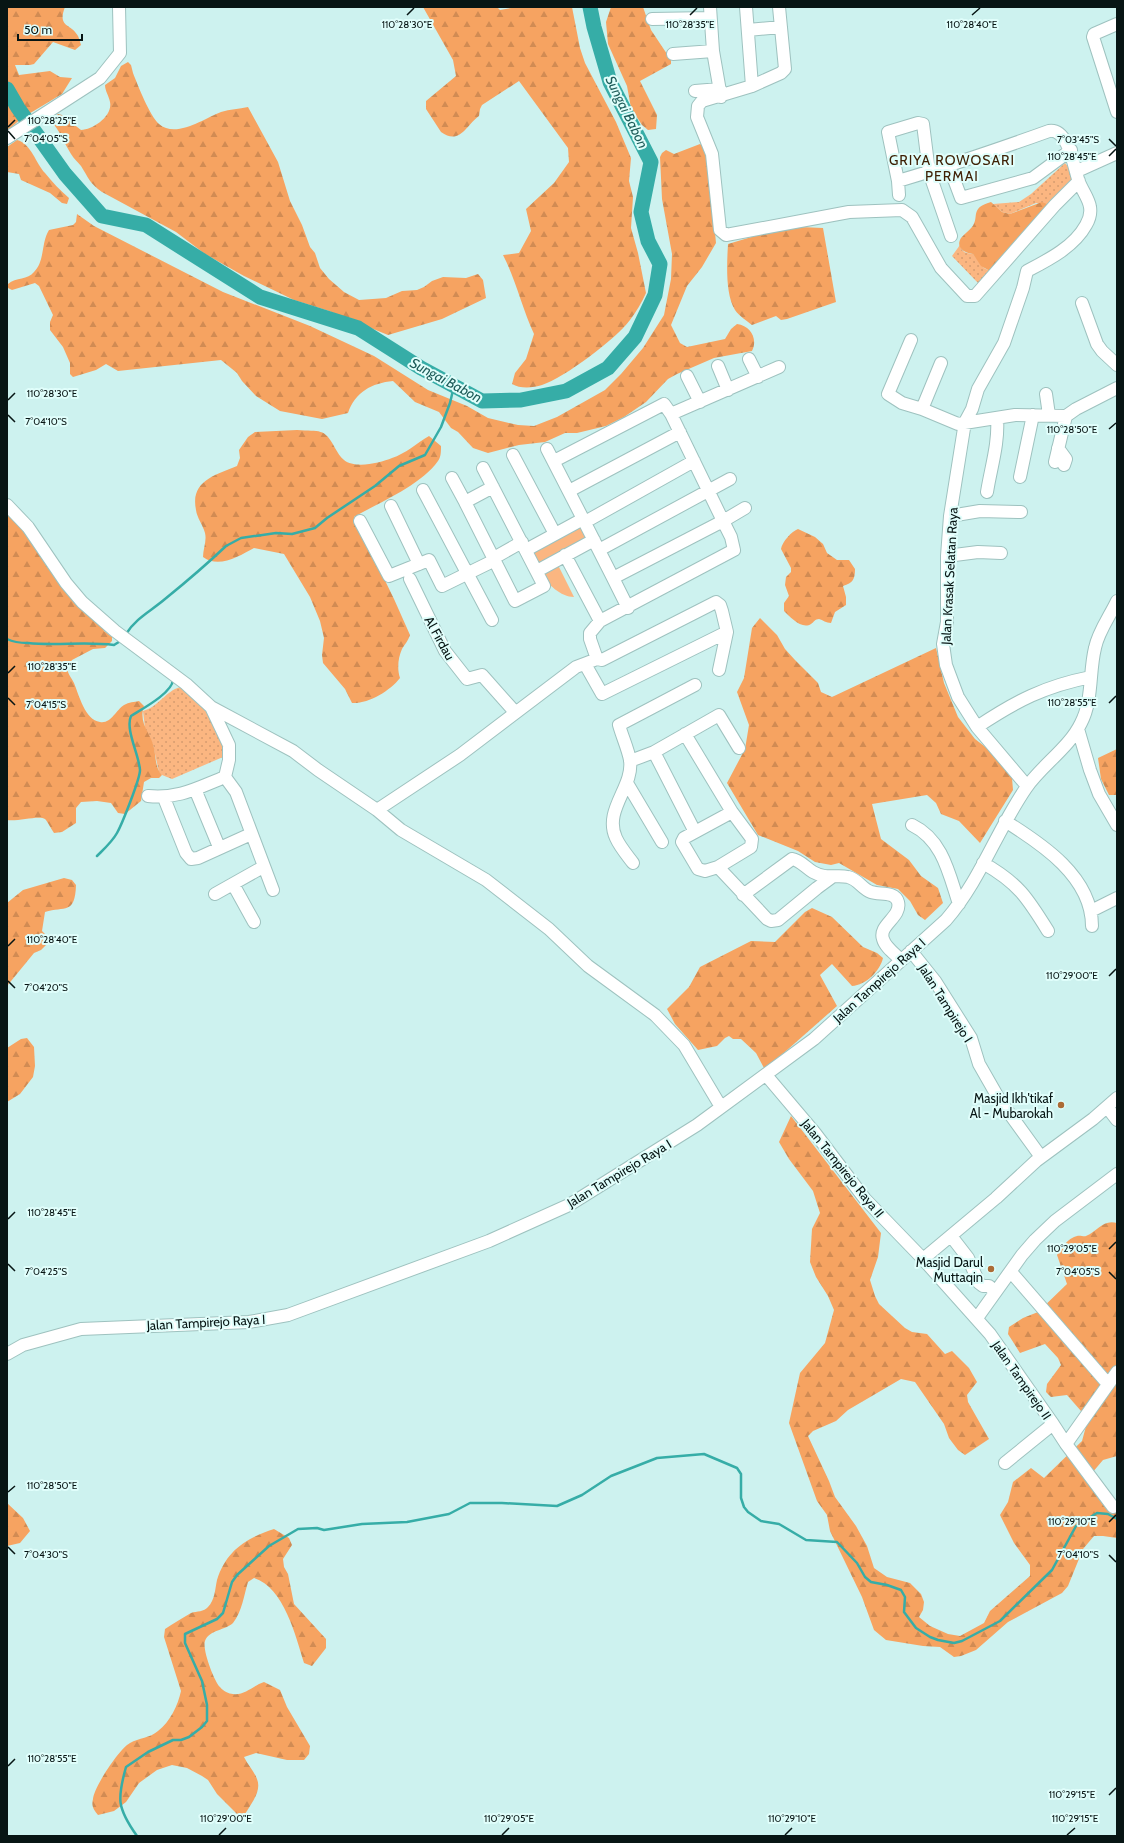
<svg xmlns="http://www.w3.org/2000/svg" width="1124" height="1843" font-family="Cabin,sans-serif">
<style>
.grass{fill:url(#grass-dots)}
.forest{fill:url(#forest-firs)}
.park{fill:#fbb681}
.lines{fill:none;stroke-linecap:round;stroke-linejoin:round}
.stream{stroke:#36ada7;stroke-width:2.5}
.river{stroke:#36ada7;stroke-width:15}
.minor-casing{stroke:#9ec2bf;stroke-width:14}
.minor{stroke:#fff;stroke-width:12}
.ticks{fill:none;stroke:#071514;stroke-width:1.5}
.poi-dot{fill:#ac6b35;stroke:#e0fefb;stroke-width:1.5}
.labels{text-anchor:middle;stroke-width:4;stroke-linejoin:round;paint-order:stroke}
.street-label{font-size:13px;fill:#071514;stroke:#e0fefb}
.poi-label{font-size:13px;fill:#071514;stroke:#e0fefb;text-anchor:end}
.water-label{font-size:14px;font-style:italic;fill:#1d5c59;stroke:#e0fefb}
.neighbourhood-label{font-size:14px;letter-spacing:1px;fill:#3f2106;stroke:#e0fefb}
.ticks-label{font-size:10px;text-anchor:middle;fill:#071514;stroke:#e0fefb;stroke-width:4;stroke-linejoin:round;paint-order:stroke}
</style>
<defs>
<pattern id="grass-dots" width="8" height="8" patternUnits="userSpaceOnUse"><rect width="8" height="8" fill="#fbb681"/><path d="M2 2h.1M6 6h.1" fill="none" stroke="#d69c6f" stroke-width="1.8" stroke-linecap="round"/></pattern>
<pattern id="forest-firs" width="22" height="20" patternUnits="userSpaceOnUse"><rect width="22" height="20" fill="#f6a361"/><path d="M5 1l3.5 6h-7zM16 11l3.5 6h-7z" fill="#d18b53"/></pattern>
</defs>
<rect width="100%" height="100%" fill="#cdf2ef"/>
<path class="grass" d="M1065,163L1076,176L1049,205L1036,203L1010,214L1002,212L993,204L1019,202L1031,194Z
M960,245C962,253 966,253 973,254L984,268L990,271L978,283L952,256Z
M180,687C189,694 200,701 207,709C217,720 224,743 223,757L172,779L162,775L159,772L153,745L145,728L143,711C158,707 166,691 180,687Z"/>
<path class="forest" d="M7,7H65C57,28 71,23 78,36C79,38 80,42 81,45L75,50L53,42L34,64L30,65H15L19,75L50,71L60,77L72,78L62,94L22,118L7,131Z
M423,7H497L500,10L517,7H572L580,48L585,63L616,122L631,158L629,181L633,197L631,228L638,253L646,293C642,302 636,312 630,320C616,339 564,378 542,385C533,388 520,389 512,384L515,373L526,359L534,334C522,308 516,280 503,255L519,253L531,231L526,209L554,183L569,162L568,148L519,81L482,105L480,109L479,116C467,124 460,146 441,132L426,109V101L456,76L453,60Z
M611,7H643L651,30L671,60V64L640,81L657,115L656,129L648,130L642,125L631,108L627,86L608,44L606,22Z
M128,62L131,65L133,73C138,86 150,116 159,124C176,139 205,118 221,112C230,109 239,109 248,107L278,162L290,201L302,225L310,247L315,253L320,268L329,279L344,292L359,300L386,298L402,291L417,290L424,287L432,281L443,277L466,278L478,274L483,280L486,298L442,319L388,335L329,311L294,300L244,276L205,254L176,232L102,192C90,184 88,177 81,166C78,162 74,159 71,154C63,141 61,132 50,120L58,114L62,115L81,130C93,130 113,116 110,102C109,96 105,91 105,85L115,78L121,66Z
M17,140C31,143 36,164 45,173C52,182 60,190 69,198L67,204L62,203L50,193L21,180L19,174L7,172V147Z
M700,144L707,149L716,243L702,267L687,286L671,325L680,343L687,347L725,339L731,329L737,324C751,326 758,339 752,351L714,358L677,374L668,379L646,402L624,417L606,426L577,433H565L545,442L519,445L488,453L473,448L458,432L451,428L439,412L415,402L393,381C372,383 355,392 348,413L322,419L280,411L256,396L242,381L237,373L221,360L118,371L106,364L96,370L73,377L70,374V363L63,347L50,330V322L53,315L39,286L35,283L12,290L8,288V284C16,277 28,280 34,272C45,261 41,243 49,230L73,225L76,222L77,214L94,226L223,292L310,326L374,356L428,390L467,406L488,418L518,425L534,426L557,417L605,390L621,374L643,348L664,315L671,279L672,254L662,199L660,157L662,153L666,150L674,154Z
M991,202L1002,212L1010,214L1042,202L1049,205L990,271L981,266L973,254C965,253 955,248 961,238C964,234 969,231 972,227C980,217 969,208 991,202Z
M800,227L823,228L836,302L787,319L781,320L776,316L752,325C747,321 739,316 735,310C725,294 727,262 728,244L781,228Z
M297,430C320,432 324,427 335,448C338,453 340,457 344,460C355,469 380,463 392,458C405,454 417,443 429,436L441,446C441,452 441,457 438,461C420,486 380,502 354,517L394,599L410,635C408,641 405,644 402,649C398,658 397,669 400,678C390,691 368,704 352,703L345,689L323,663L322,655L324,638L320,621L310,597L284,554L254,548C239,556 219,569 203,557C203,549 207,541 205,533C203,525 197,518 196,510C190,481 215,475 237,466L240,458L239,450L248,437L255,432Z
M7,513L11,514L100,621L104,631L112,637V641L105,648L93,649L72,660C70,663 67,668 68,672C69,675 72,679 74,683C79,695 85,720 100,722C111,724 116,710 124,705C129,702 134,702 139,701L144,706C138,724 151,733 154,748C156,757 155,768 162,775L159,778H151L144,782L141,801L125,814L118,813L111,803L97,801L81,802L76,808V823L62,832L54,833C51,829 48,822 45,819C39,815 17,822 7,820Z
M798,529L815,537L823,544L827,553L837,560H849L855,569C855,579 853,583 843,586L846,597V605L835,612L831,623C826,623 823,620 819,619C815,619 814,622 811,624C802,630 790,617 784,611V603L789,596L785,585L786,577L791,572V568L781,549C782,542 792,531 798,529Z
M760,618L777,635L785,649L795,660L818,683L821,692L832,697L936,648L944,683L958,717L975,739L988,749L1012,778L1013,790L980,843L959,821L941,814L936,803L927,795L872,804L881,839L909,860L921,876L938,888L943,903L925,920L918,915L910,901L898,889L877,885L839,863L831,865L815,862L798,851L758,835L727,783L745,749L749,725L737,692L744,678L752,628Z
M1117,749V795H1109L1101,779L1098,758Z
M64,878L72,880L76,885C75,915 65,906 45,912L42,931L47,936V944L41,950L34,953L7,986V903L23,890Z
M812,908L832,917L863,947L877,953L883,958C880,971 866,985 852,986L832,964L820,975L837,1006L769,1066L764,1068L756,1053L741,1039H733L729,1036L725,1038L717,1046L698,1050L675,1024L667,1009L689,987L700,967L751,941L775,942L805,912Z
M27,1038L34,1047L35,1066L33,1077L20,1094L7,1102V1048L21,1039Z
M791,1116L881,1233L878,1257L870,1280L875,1296L879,1304L905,1328L912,1332L927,1334L945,1354L952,1351L969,1368L977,1382L967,1395L968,1402L989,1439L965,1455L958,1450L949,1438L944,1424L915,1382L901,1379L848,1410L836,1421L813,1431L808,1436L829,1481L835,1497L856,1526L867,1546L874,1568L887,1577L910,1583L921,1594L924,1602L923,1610L919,1617L930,1626L948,1634L960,1636L984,1623L990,1611L1030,1576V1565L1014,1543L1000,1515L1008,1502L1013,1482L1031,1468L1044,1478L1082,1441L1088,1419L1067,1395L1051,1397L1046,1392L1047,1384L1061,1365L1058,1358L1045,1344L1020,1353L1008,1334L1009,1327L1023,1318L1038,1312L1067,1284L1057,1255C1062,1247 1067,1239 1077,1236C1080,1235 1084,1237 1086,1236C1098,1231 1103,1219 1117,1223V1456L1103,1460L1092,1473L1107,1508L1117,1514V1538L1103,1536H1094L1083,1549L1068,1586L1062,1593L1008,1622L976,1650L961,1656L954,1657L940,1647L923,1646L886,1640L874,1630L862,1597L830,1531L827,1515L817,1501L789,1423L800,1373L825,1343L834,1310L828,1296L816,1277L810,1262L812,1229L820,1213L813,1191L789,1159L779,1142Z
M7,1503L23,1518L30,1531L20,1543L7,1546Z
M274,1529L289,1538L292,1545L283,1559L284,1567L288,1574L294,1604L326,1639V1648L312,1666L304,1663C296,1637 284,1587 254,1578L248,1582C244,1595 242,1612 233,1623C226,1630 209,1630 205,1641C202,1649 214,1681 220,1687C223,1691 229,1694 233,1694C244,1696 254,1685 264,1682L280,1690L287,1707L310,1746L309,1754L304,1760H287L256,1753L244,1757C248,1765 254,1771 257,1779C262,1791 251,1804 245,1814H237L217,1794L208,1780L202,1776L187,1768L172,1765L157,1770L139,1783L126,1802L114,1811L98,1815C94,1810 91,1806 93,1799C94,1787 119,1749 130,1743C139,1738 150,1738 158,1731C170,1722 178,1705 181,1691L164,1637L165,1629C173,1624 182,1618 191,1613C197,1611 204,1612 208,1607C215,1600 215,1589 217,1580C226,1551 246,1538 274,1529Z"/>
<path class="park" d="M581,526L588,539L540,565L533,552Z
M558,565L574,597C561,597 547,584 541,573Z"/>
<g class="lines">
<path class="stream" d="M126,634C136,618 151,611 165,599C186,582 206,565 226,546L241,538L276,533L292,534L315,528L327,518L375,486L399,466L425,455L441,427L450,403L454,386
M7,639C13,642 21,643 28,643C57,646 86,641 114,645L122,640
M97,856C104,849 112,842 117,833C122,824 140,779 140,770C139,755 125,729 131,716C142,709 172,693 173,680
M137,1836C117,1808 117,1799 126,1767L148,1752L173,1740H181L189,1737L202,1727L207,1721V1705L202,1681L185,1643V1634L217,1619L223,1613L232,1582L237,1575L269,1546L298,1529L317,1528L324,1530L362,1524L407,1522L449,1514L470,1503H502L557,1506L582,1495L611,1476L657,1458L704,1454L737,1468L741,1474V1498L744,1507L748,1512L761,1521L779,1524L806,1540L837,1542L857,1563L865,1577L871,1582L887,1585L901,1590L905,1597L904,1612L916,1628L930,1637L938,1640L954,1643L962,1641L1000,1621L1052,1570L1076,1526L1097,1513L1108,1514L1117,1519"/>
<path class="river" d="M7,89L18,108L65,174L102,216L146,225L260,297L358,328L421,368L482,401L521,400L566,391L608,368L635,337L655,295L660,264L648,241L641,212L651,162L610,82L594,27L590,7"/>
<defs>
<path id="minor" d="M710,7L713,51L721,97
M746,7L752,86L702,101L698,106L697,117L712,154L720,230L726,235L849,212L902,210L912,217L941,268L967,296H975L1055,205L1079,181
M652,19L710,18
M1117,24L1094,34L1093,37L1117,112
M748,30L781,27
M673,54L713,51
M752,86L781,73L785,69L779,7
M695,91L720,89
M7,138L100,78L120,53L119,7
M949,166L961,198L1033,178L1071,150
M1077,171L1117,153
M898,181L899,195
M951,236L929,172L923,124L918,123L888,132L898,181C949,166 999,149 1049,131C1069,128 1074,169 1079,182C1082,190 1089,199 1090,207C1091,213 1089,220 1086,225C1074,247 1048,260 1027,271L1023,288L1004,343L978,389L972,409L965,422L950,516L947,556V622L943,644L946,665L958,697L977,727L1027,786
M1082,303L1097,344L1102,351L1117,365
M911,340L888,394L902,403L922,409L958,424L1015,415L1066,416L1076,409L1117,388
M749,359L758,377
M718,366L728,390
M687,376L700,402
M1046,394L1049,415
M922,409L941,363
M1058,448L1066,459L1064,465
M513,455L555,534
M554,461L664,404L671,414
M1055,462L1066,416
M1020,477L1033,415
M452,478L465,502L493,487
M423,490L492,620
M569,491L680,432
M987,492C991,467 999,443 997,418
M465,502L515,601L544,586L483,468
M7,505L28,527L66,583L82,602L115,631L186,684L211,707L293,751L318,770L377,810L401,830L486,880L549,929L588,966L655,1015L684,1045L721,1107
M391,506L419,564
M950,516L980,511L1021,512
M583,519L613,578
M360,521L389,576L429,560L442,586L493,561
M585,522L694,461
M526,550L583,519L547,449
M599,550L730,479
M565,555L600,621
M947,556L978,552L1001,553
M492,559L522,542
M537,571L594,540
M410,579L445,651L467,679L482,675L515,712
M628,608L613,578L723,521L671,414L779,367
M597,659L590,639V633L600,621L734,550L731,537L723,521L745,508
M585,664L602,694L727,632
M211,707L229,745V760L225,777L236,792L273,890
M977,727C1016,701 1045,686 1091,677
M1078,729L1090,770L1099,794L1117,825
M685,734L732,812L752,839L751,847L718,867
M654,752L695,832
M630,761L654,752L719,715L739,748
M627,783L662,842
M195,789L219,847
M148,796C179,799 197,788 225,777
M164,798L186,853L191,859L198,858L251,834
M377,810L460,755L576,667L597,659L602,660L716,602L720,605L722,611L727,632L719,670
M732,812L684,838L682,842L698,869L705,871L718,867L767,919L771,921L778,920L817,888L832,877
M1005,821C1042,844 1092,877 1092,926
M912,825C943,840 949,874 959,904
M633,863C627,855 620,847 616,838C603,810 634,787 630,760C628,749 622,736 619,725L695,685
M983,863C1018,883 1027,897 1048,931
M233,884L254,922
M215,894L263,867
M743,895L792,859C800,860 806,868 813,872C827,880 836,874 848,877C858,879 862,889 871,892C880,895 895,891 898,902C902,917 878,925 883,939C885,947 895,954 901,960
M1091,911L1117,898
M911,951L935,981L971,1038L979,1064L999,1099L1041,1157
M766,1075L815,1133L865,1199L923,1259L990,1334L1053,1424L1066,1444L1113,1507
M1107,1107L1117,1120
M951,1236L968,1258L979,1283L983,1286H989L995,1292
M923,1259L996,1198L1036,1161L1093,1119L1117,1098
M1011,1272L1108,1384
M977,1318L1022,1255L1035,1240L1055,1221L1117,1174
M7,1354L23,1345L81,1329L249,1322L288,1315L489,1241L569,1205L697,1125L814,1039L946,920C980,881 997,830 1026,788C1042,765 1069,748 1081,723C1093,700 1089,672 1095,648C1098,632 1110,616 1117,601
M1066,1444L1117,1372
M1005,1463L1053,1424"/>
</defs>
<use href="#minor" class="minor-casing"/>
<use href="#minor" class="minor"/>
</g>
<path class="ticks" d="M407,15L414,8M690,15L697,8M972,15L980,8M8,127L15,120M8,131L15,139M1109,139L1116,146M1109,156L1116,149M8,400L15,393M8,415L15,422M1109,429L1116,423M8,673L15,666M8,698L15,705M1109,703L1116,696M8,946L15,939M1109,976L1116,969M8,981L15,988M8,1219L15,1212M1109,1249L1116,1242M8,1264L15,1271M1109,1272L1116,1279M8,1492L15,1486M1109,1522L1116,1515M8,1547L15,1554M1109,1555L1116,1562M8,1766L15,1759M1109,1795L1116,1788M219,1835L226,1828M502,1835L509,1828M785,1835L792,1828M1067,1835L1075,1828"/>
<g class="poi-dot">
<circle cx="1061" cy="1105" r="4"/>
<circle cx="991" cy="1269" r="4"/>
</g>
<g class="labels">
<g class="street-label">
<text transform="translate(949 576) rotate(-87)" y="5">Jalan Krasak Selatan Raya</text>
<text transform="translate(440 638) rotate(61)" y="5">Al Firdau</text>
<text transform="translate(879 980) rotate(-42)" y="5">Jalan Tampirejo Raya I</text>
<text transform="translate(946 1003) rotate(58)" y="5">Jalan Tampirejo I</text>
<text transform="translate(843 1168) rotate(51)" y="5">Jalan Tampirejo Raya II</text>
<text transform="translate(619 1173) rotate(-31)" y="5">Jalan Tampirejo Raya I</text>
<text transform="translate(206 1322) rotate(-3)" y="5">Jalan Tampirejo Raya I</text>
<text transform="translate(1022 1380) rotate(55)" y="5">Jalan Tampirejo II</text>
</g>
<g class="poi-label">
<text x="1053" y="1103">Masjid Ikh'tikaf<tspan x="1053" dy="15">Al - Mubarokah</tspan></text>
<text x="983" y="1267">Masjid Darul<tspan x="983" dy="15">Muttaqin</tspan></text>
</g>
<g class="water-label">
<text transform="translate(627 112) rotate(64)" y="5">Sungai Babon</text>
<text transform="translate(446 380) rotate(28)" y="5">Sungai Babon</text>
</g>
<g class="neighbourhood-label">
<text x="952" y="165">GRIYA ROWOSARI<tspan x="952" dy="16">PERMAI</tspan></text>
</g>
</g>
<g class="ticks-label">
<text x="407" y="28">110°28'30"E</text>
<text x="690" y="28">110°28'35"E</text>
<text x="972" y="28">110°28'40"E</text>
<text x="52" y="124">110°28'25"E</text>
<text x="46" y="142">7°04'05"S</text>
<text x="1078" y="143">7°03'45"S</text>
<text x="1072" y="160">110°28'45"E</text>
<text x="52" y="397">110°28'30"E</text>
<text x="46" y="425">7°04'10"S</text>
<text x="1072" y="433">110°28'50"E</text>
<text x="52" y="670">110°28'35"E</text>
<text x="1072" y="706">110°28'55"E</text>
<text x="46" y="708">7°04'15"S</text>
<text x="52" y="943">110°28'40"E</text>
<text x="1072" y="979">110°29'00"E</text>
<text x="46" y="991">7°04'20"S</text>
<text x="52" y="1216">110°28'45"E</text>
<text x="1072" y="1252">110°29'05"E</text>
<text x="46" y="1275">7°04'25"S</text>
<text x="1078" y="1275">7°04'05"S</text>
<text x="52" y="1489">110°28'50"E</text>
<text x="1072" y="1525">110°29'10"E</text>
<text x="46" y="1558">7°04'30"S</text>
<text x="1078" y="1558">7°04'10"S</text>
<text x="52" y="1762">110°28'55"E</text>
<text x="1072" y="1798">110°29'15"E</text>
<text x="226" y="1822">110°29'00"E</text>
<text x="509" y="1822">110°29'05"E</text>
<text x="792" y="1822">110°29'10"E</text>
<text x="1075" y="1822">110°29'15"E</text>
</g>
<rect width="1124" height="1843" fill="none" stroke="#071514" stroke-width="16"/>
<path d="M18 34v6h64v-6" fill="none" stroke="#071514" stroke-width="2"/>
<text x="24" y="34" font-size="12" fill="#071514" stroke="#e0fefb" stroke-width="3" paint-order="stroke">50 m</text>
</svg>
